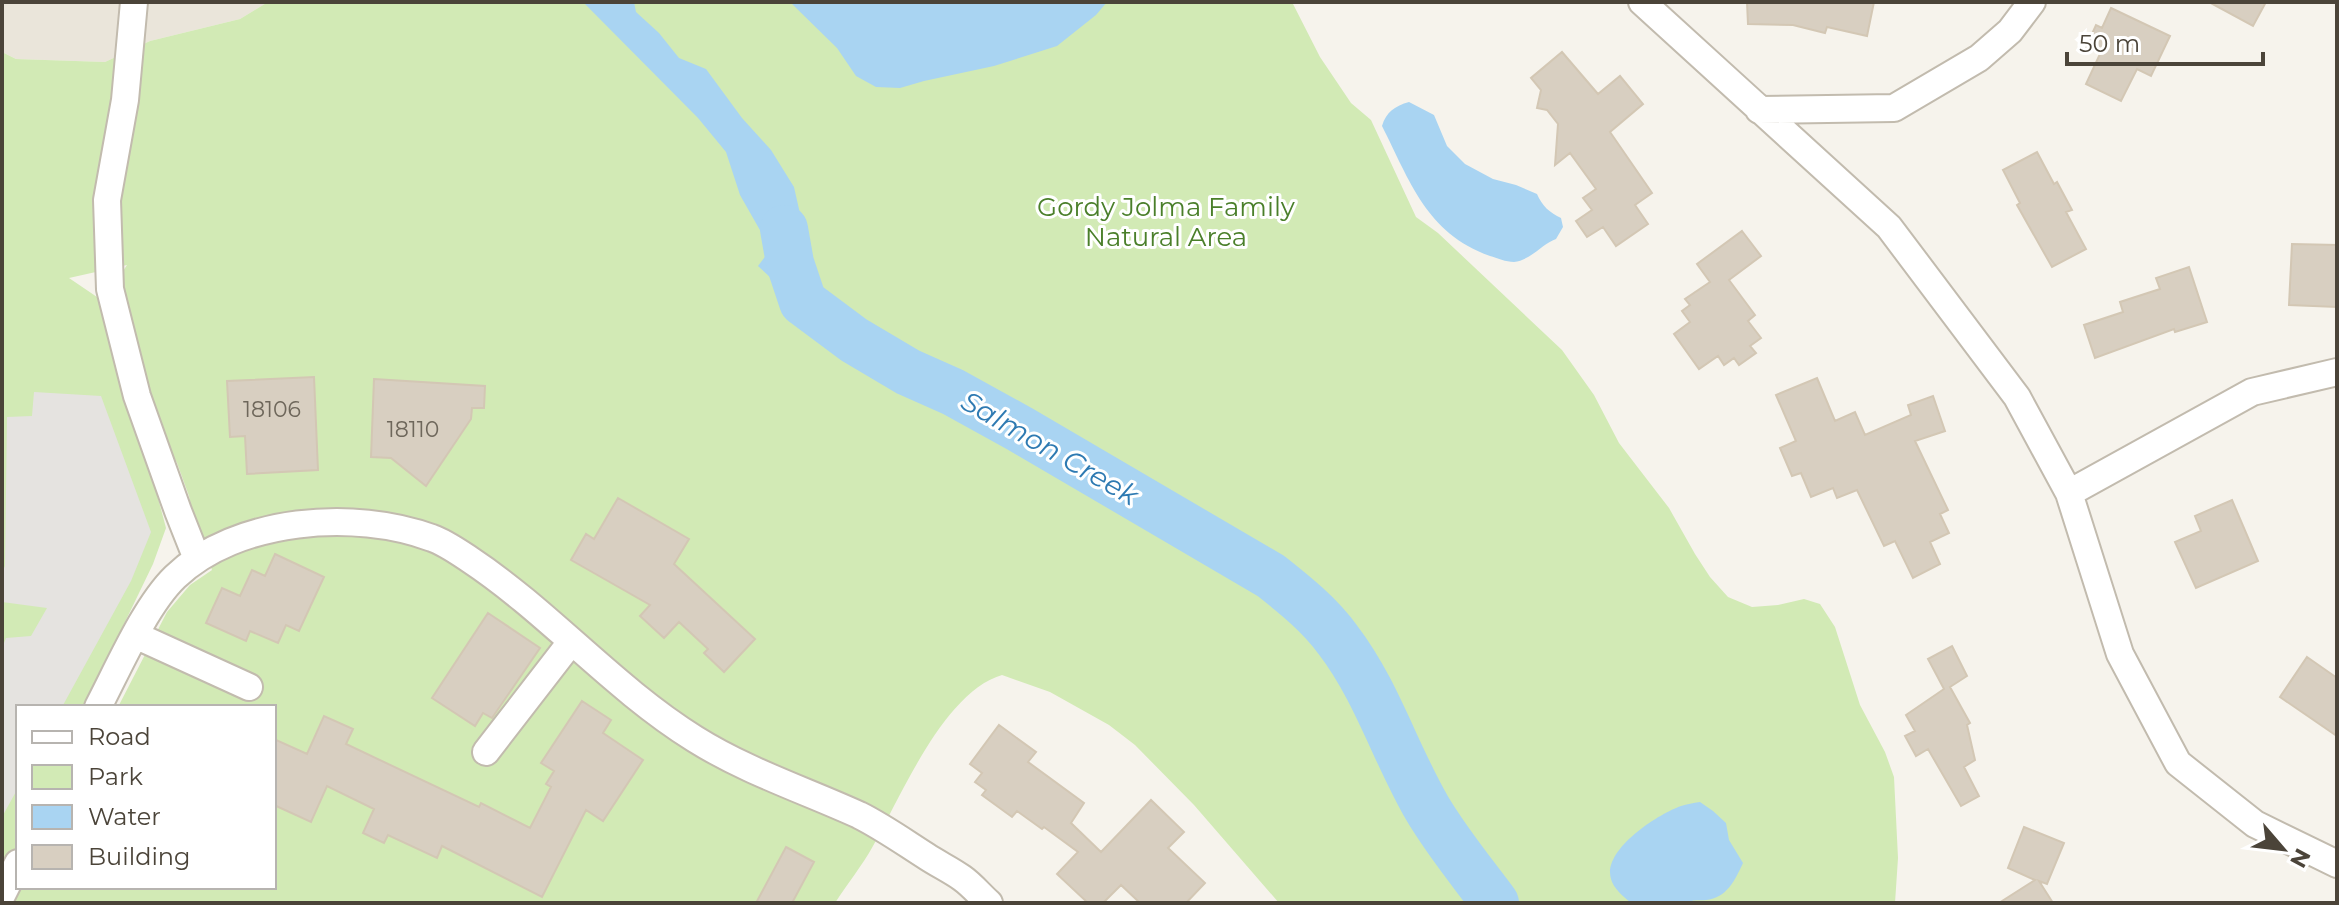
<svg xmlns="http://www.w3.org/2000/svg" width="2339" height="905" font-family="Montserrat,sans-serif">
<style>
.residential{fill:#eae5da}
.green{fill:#d2eab5;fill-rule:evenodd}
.parking{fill:#e5e3e0}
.water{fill:#a9d4f2}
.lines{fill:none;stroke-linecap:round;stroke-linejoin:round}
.river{stroke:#a9d4f2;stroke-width:48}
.building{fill:#d8cfc1;stroke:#d3c7b4;stroke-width:2}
.minor-casing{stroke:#c2bbae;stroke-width:30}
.minor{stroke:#fff;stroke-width:26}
.labels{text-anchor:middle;stroke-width:6;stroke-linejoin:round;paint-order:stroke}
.number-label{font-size:22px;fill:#6e675b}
.park-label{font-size:26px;fill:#4a7f2a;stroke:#fff}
.water-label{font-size:28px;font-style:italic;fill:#2e7ab2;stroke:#fff}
</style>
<rect width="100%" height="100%" fill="#f6f3ec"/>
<path class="residential" d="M2,2H268L240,19L150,41L105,62L16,59L2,52Z"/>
<path class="green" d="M268,2H1292L1320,57L1351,103L1371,120L1416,217L1438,233L1562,350L1594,395L1619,443L1669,508L1695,554L1710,577L1728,597L1752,607L1778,605L1804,599L1820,604L1835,627L1860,705L1885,752L1894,777L1898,858L1895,903H1279L1194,805L1135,745L1109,725L1050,692L1002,675C944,692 901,796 873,846C862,866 847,884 835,903H2V52L16,59L105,62L150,41L240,19ZM127,265L111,289L97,297L69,278ZM167,444L177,463L189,496L194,520L212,570L190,585L167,612L118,707H274V887H18V707H84L153,564L166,528L146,453Z"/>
<path class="parking" d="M34,392L101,396L151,532L131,581L62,707H18V788L2,817V648L6,638L31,636L47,608L2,602V573L5,566L7,417L32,416Z"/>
<path class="water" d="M583,2H634L636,12L659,33L679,58L706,69L742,118L771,150L794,187L801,218L805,257L797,302L758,266L767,254L761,232L740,195L726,152L698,118Z
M790,2H1107L1096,15L1057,46L994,66L924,81L900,88L876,87L856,76L837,48Z
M1409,102L1434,115L1447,146L1465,164L1493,179L1516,185L1537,194C1542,206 1550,213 1561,218L1563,227L1556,239C1542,244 1531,260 1514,262C1506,262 1497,258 1490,256C1426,233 1410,181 1382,126C1386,112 1395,106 1409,102Z
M1700,802L1713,811L1726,823L1729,840L1743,863C1735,880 1727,898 1706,900C1698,901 1694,899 1687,903H1631C1624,897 1613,888 1611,879C1602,850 1658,814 1681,806C1687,804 1693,803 1700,802Z"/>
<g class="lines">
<path class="river" d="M784,229L790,263L803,302L854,340L908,372L953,392L1020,429L1271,576C1295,595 1320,615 1338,640C1377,691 1395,753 1427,808C1447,842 1472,872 1495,903"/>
</g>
<path class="building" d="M1747,2H1874L1867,36L1827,27L1825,33L1793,25L1748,24Z
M2209,2H2266L2253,26Z
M2111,8L2170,36L2151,76L2137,69L2121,101L2086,84L2100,54L2086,47L2096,25L2102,28Z
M1562,52L1598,94L1620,76L1643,104L1610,132L1652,193L1635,205L1648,224L1616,246L1603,227L1587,237L1576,221L1592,210L1583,198L1596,189L1570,153L1555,165L1558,124L1547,110L1537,108L1541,90L1531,78Z
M2037,152L2054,184L2057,182L2072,210L2066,212L2086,249L2052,267L2017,205L2020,203L2003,170Z
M1742,231L1761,256L1729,280L1755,315L1748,321L1761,338L1750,346L1756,353L1739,365L1734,358L1724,365L1718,356L1699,369L1674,334L1690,322L1682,311L1690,305L1685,299L1710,282L1697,264Z
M2292,244L2337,245V307L2289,305Z
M2189,267L2207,322L2175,332L2174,329L2095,358L2084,325L2123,312L2120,302L2160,289L2156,278Z
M314,377L318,470L247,474L245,436L230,437L227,381Z
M1817,378L1835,421L1855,412L1865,435L1911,415L1908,405L1933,396L1945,431L1915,441L1948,510L1940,514L1949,533L1930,542L1940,564L1913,578L1895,541L1884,546L1857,490L1837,498L1833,488L1811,497L1801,473L1792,476L1780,448L1796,441L1776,395Z
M374,379L485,386L484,408H472L471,419L426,486L391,458L371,457Z
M618,498L689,539L674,564L755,639L724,672L704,653L708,649L679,622L664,638L640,616L650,605L571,560L586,534L594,539Z
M2232,500L2258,561L2196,588L2175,542L2201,531L2195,516Z
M275,554L324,577L299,631L286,625L278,643L250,631L246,641L206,623L222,588L240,596L252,570L265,576Z
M488,613L540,648L492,718L483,713L475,726L432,698Z
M1952,646L1967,676L1950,687L1970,723L1967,725L1975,760L1964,767L1979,796L1961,806L1928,749L1916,756L1905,736L1915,731L1906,715L1944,689L1928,659Z
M2307,657L2337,678V736L2280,697Z
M582,701L611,720L603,733L643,760L603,821L586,810L542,897L442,846L437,858L388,835L384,843L363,833L374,809L327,786L311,822L274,805V739L307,754L324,716L353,729L346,744L479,807L481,803L530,828L551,787L546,784L554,771L541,763Z
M999,725L1036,752L1028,762L1084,803L1071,823L1101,852L1151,800L1184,832L1168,848L1205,883L1186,903H1140L1121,885L1103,903H1088L1057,874L1078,852L1044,827L1042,829L1017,811L1012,817L982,795L986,790L975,782L982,773L970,764Z
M2024,827L2064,843L2047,884L2039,881L2053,903H1999L2035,880L2008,868Z
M786,847L814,862L792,903H756Z"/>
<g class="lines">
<defs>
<path id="minor" d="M134,2L125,100L107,200L110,289L137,396L178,511L197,559
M1642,2L1889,227L2017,397L2069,493L2120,654L2178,763L2255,824L2337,864
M1759,110L1894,108L1979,58L2010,31L2032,2
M2069,493L2252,392L2337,372
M135,635L249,687
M98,707C118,669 145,606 175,577C236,518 355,509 432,538C444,542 457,551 469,559C549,612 613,688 695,739C746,771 804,790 859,815C883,827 904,842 926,856C938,864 951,870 962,878C972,885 980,895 989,903
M486,752L571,642
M2,895L18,863"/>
</defs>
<use href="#minor" class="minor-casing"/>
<use href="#minor" class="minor"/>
</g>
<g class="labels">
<g class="number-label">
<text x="272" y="417">18106</text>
<text x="413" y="437">18110</text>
</g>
<g class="park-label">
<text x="1166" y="216">Gordy Jolma Family<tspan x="1166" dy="30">Natural Area</tspan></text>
</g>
<g class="water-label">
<text transform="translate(1050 448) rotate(30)" y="10">Salmon Creek</text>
</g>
</g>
<rect width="2339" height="905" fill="none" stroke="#4b4439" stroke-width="8"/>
<rect x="16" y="705" width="260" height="184" fill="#ffffff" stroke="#b7b4b0" stroke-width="2"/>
<rect x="32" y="731" width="40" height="12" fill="#ffffff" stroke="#b7b4b0" stroke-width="2"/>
<text x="88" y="745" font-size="24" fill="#4b4439">Road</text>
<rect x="32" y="765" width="40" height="24" fill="#d2eab5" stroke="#b7b4b0" stroke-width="2"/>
<text x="88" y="785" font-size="24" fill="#4b4439">Park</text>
<rect x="32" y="805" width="40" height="24" fill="#a9d4f2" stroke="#b7b4b0" stroke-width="2"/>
<text x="88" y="825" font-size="24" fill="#4b4439">Water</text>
<rect x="32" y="845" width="40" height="24" fill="#d8cfc1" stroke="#b7b4b0" stroke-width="2"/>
<text x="88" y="865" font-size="24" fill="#4b4439">Building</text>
<g transform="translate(2283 849) rotate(118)" stroke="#ffffff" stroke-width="6" paint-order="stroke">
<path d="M0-6L14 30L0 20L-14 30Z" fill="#4b4439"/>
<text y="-12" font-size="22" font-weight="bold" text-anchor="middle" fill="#4b4439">N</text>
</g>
<path d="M2067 52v12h196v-12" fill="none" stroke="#4b4439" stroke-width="4"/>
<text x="2079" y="52" font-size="24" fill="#4b4439" stroke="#ffffff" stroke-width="6" paint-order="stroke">50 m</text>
</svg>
